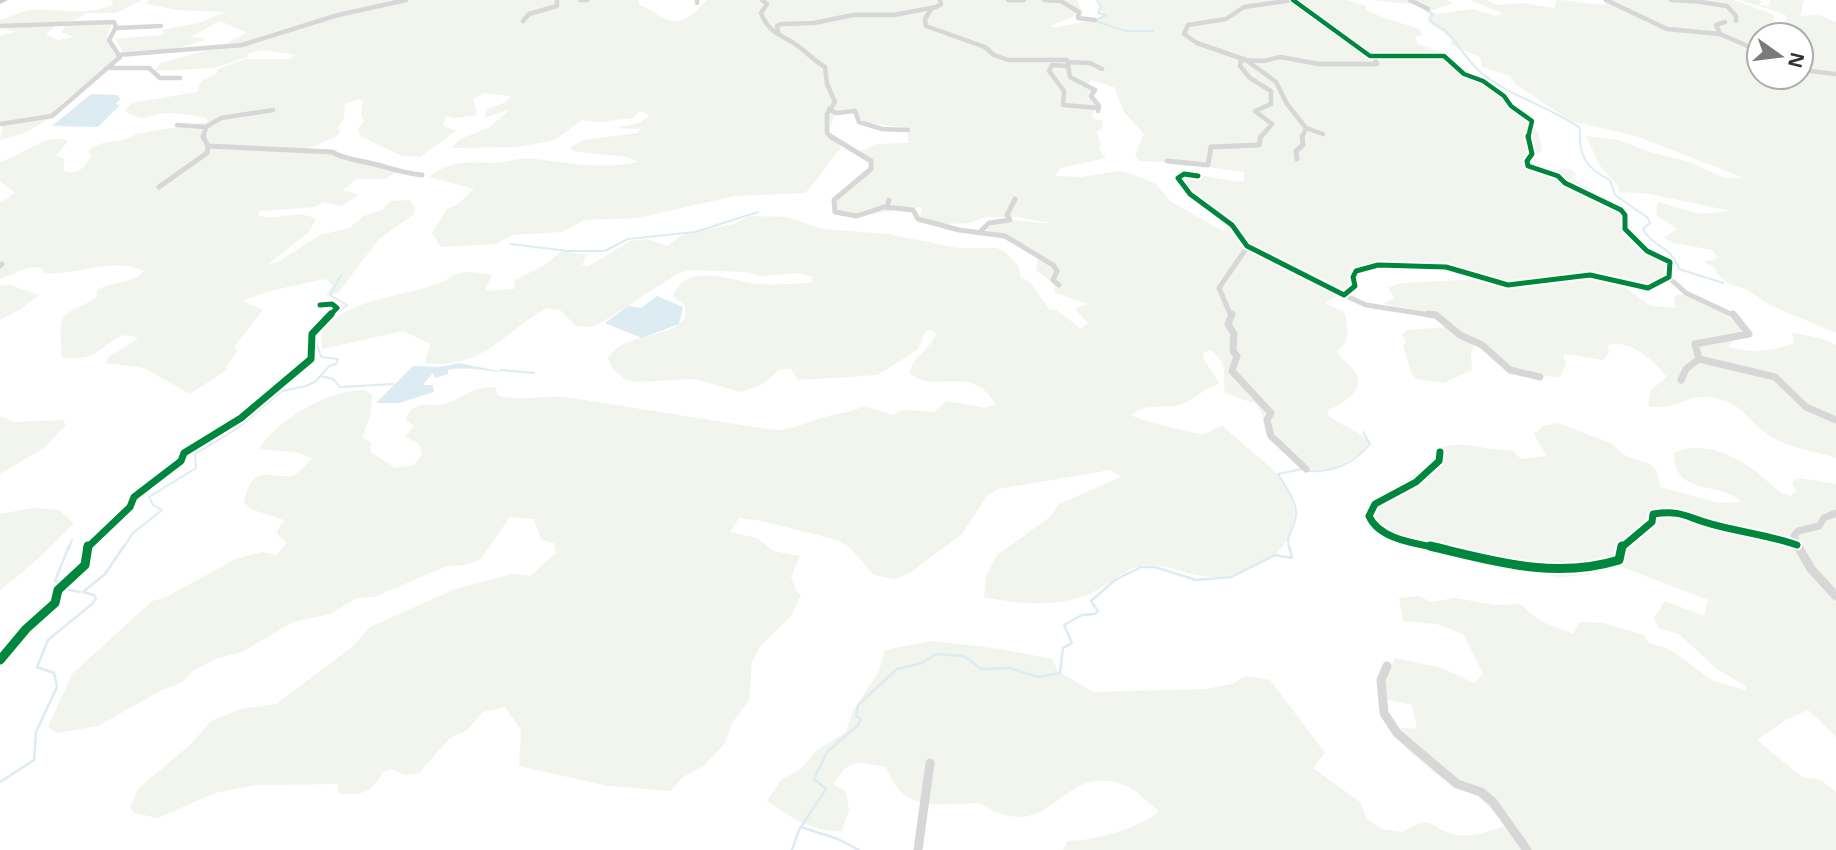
<svg xmlns="http://www.w3.org/2000/svg" width="1836" height="850" font-family="'Noto Sans',sans-serif">
<style>
.green{fill:#f1f5ed;fill-rule:evenodd}
.water{fill:#ddebf3}
.lines{fill:none;stroke-linecap:round;stroke-linejoin:round}
.stream-far1{stroke:#ddebf3;stroke-width:2}
.stream{stroke:#ddebf3;stroke-width:2.5}
.street-far3{stroke:#d7d7d7;stroke-width:4.5}
.street-far2{stroke:#d7d7d7;stroke-width:5}
.street-far1{stroke:#d7d7d7;stroke-width:7}
.street{stroke:#d7d7d7;stroke-width:9}
.primary{fill:#cacaca;fill-rule:evenodd}
.cycleway-far3-casing{stroke:#fff;stroke-width:7}
.cycleway-far2-casing{stroke:#fff;stroke-width:9}
.cycleway-far1-casing{stroke:#fff;stroke-width:11}
.cycleway-casing{stroke:#fff;stroke-width:13}
.cycleway-far3{stroke:#00873e;stroke-width:4.5}
.cycleway-far2{stroke:#00873e;stroke-width:5}
.cycleway-far1{stroke:#00873e;stroke-width:7}
.cycleway{stroke:#00873e;stroke-width:9}
</style>
<rect width="100%" height="100%" fill="#fff"/>
<path class="green" d="M108,0H142L116,13H87L73,21L0,25V20C10,17 21,11 32,10C60,8 84,17 112,5L113,1Z
M148,0H638L640,5C659,12 671,31 691,15C698,10 701,4 708,0H1077L1083,13L1050,26L1054,28L1105,17L1107,15L1099,10L1102,7L1099,0H1346L1366,6V10L1384,18L1420,29L1422,36H1415L1418,44L1453,57L1459,70L1490,86L1529,120L1539,134L1542,151L1530,160V164L1540,170L1571,169L1576,175L1572,178L1590,189L1589,196L1620,213L1622,229L1666,262L1663,277L1655,279L1646,287L1627,285V289L1651,306L1675,308L1674,296C1702,289 1729,314 1745,333L1735,336L1729,347C1749,354 1774,351 1794,343L1792,333L1820,338L1836,345V458C1816,451 1788,448 1770,436C1746,420 1745,404 1714,398C1686,392 1678,412 1648,406L1651,390L1667,377C1653,360 1631,339 1608,345L1609,353L1603,360L1566,354L1563,356L1566,363L1560,377C1517,376 1504,362 1469,341L1474,347L1471,353L1472,370L1444,383L1417,379L1412,375L1403,346L1406,342L1402,334L1407,330L1448,327L1437,314L1383,304L1394,298L1388,287L1403,283L1483,279L1488,275L1445,262L1359,265L1350,275L1347,291L1325,303L1344,312C1349,327 1351,341 1337,351C1340,360 1346,361 1352,368C1370,388 1344,402 1329,410L1327,414C1340,427 1359,428 1369,443L1360,454L1332,469L1310,470L1294,462L1266,436L1262,414L1256,404L1225,393C1221,371 1231,367 1210,350L1203,353C1204,367 1216,372 1219,384C1205,387 1198,397 1184,403C1166,411 1148,401 1131,415C1136,419 1194,434 1202,434C1210,433 1215,427 1223,426C1236,439 1274,468 1282,480C1316,531 1275,567 1225,576C1195,581 1173,564 1146,565C1129,566 1113,582 1099,589C1065,609 1020,604 984,597L986,576L997,555L1050,517L1059,504L1121,477L1110,470L998,489L987,496L962,534L911,572L895,579L874,575L850,548L837,540L762,521L739,518L730,532L757,538L773,551L800,556L791,577L796,590L801,595L791,616L761,645L752,662L749,700L732,723L725,743L705,765L683,777L670,791L608,786L519,766L521,730L505,707L483,712L466,731L450,738L419,773L405,775L391,769L383,772C372,793 361,796 338,793V784L256,785L215,793L158,818L134,813L130,807L139,788L191,744L211,721L241,709L276,704L352,647L370,627L455,589L512,574L530,576L556,553L554,543L541,540L534,519L510,517L481,559L464,565L447,566L374,597L357,598L330,614L293,622L242,652L218,658L194,670L181,683L162,690L98,726L57,733L48,727L72,674L152,601L164,598L236,559L262,552L277,555L287,542L279,537L277,531L284,520L253,510L244,503C252,463 266,478 294,476L313,458L295,452L259,449C279,418 328,390 365,390L372,395L371,413L362,438L371,443V452L395,468L414,465L422,454L418,443L405,437L414,426L406,420C412,397 432,409 448,403C466,396 475,386 495,387L498,395C513,402 546,395 565,397L774,430C794,430 806,422 825,417C839,413 850,413 864,406L893,415L903,410L934,412L946,401L985,408L995,404C972,362 933,396 910,373C913,355 930,350 936,334L933,330H926L918,349L878,375L798,380L791,369H780L763,384L741,392L694,379L636,382L624,379L613,369L608,358C626,331 664,341 685,319V306L673,296C686,261 730,281 757,284C766,285 803,284 812,282V277L800,273L760,276L746,272L691,270L679,273L604,321L591,327L576,326L560,310L547,308C503,332 483,370 425,363L430,344L403,331L322,349L321,334C346,297 402,298 440,283C447,281 452,275 459,273C469,270 481,274 492,274L485,291L514,289L515,280L543,266L562,251L587,255L582,265L587,267L630,241L647,239L667,246L683,234L734,224L749,216L787,217L822,229L888,234L958,248H996L1003,250L1018,265L1021,278L1029,281L1049,309L1057,310L1081,329L1088,323L1075,309L1087,304L1054,292L1055,285L1036,270L1038,257L984,228L1011,220L1055,224L1018,217H986L969,223L948,224H935L920,216L922,208L920,207L860,216L836,212L834,201L872,164L860,152L876,144L909,143L906,128L862,122L856,110L835,114L829,131L841,147L840,150C833,154 816,184 805,193L735,196L638,218L584,220L562,232L512,235L496,244L441,247L432,233L447,209L458,204L474,189L429,177C449,161 466,162 491,163C505,163 521,157 535,159C569,163 604,170 638,162L627,157L573,151L570,147L584,140L637,133L641,129L616,128L639,123L650,115L640,111L633,118L600,122L582,120L555,140L519,147L452,148L460,139L490,127L507,112L508,110L484,118L487,109L506,102L511,96L484,93L473,99L477,115L454,118L446,116L443,125L456,131L420,157L402,156L360,136L358,129L364,121L361,114L363,102L359,99L345,104L344,119L337,128L341,130L337,136L305,150L340,156L344,161L381,162L397,171L386,179H356L343,190L359,195L341,206L324,202L315,207L259,211L258,215C277,223 297,208 316,219L309,232L268,264L276,263L320,235L349,228L364,216L382,210L390,201L410,200L415,208L414,214L379,239L338,293L325,296L333,285L325,279L269,291L243,301L263,310L234,347L237,352L225,368L228,369L190,394L144,368L106,363L108,357L138,339C120,327 107,348 92,355C83,359 72,358 63,358C59,351 62,349 61,342C57,307 73,313 96,298L97,290C113,281 131,285 144,271C110,256 79,276 44,273L41,267L28,268L0,279V202L15,193L0,181V162C19,157 48,131 68,141L56,156L64,159V171C78,176 86,166 92,155L87,152C108,135 117,147 135,134L208,122L206,118C193,115 180,113 167,113C148,113 148,125 125,111L132,103L197,92L201,81L216,74L218,69L246,59H290L296,55L265,50L249,53L247,57L214,68L155,71L160,63L231,44L228,42L247,33L220,21L191,37L204,38L202,41L171,50L123,53L116,39L161,35L164,33L161,30L198,23L226,12L177,10L147,4ZM1092,80L1114,87L1124,112L1144,134L1135,155L1139,161L1173,162L1244,172V181L1237,182L1188,173L1174,176L1211,214L1226,221L1231,227L1223,231L1170,201L1156,184L1129,173L1119,171L1081,177L1055,176L1061,168L1106,158L1099,149L1101,143L1096,132L1102,129L1103,121L1094,119L1092,114L1097,107L1091,95L1094,90L1085,86Z
M1370,0H1448L1453,3L1430,11L1438,14L1472,9L1496,16L1502,13L1470,0H1487L1497,5L1523,3L1554,8L1557,0C1575,0 1592,6 1606,4L1603,0H1733L1770,13L1774,15V24L1784,25L1787,16C1771,9 1756,5 1739,0H1759L1762,2L1759,5L1769,6L1771,0H1804L1800,16L1819,15L1836,22V333L1770,305L1746,289L1729,284L1716,273L1715,268L1704,262L1718,258L1712,250L1674,243L1663,238L1677,229L1656,215L1658,202L1700,214L1731,211L1644,193L1619,192V187L1600,166L1586,136L1619,140L1647,151L1689,162L1725,178H1744L1636,136L1571,121L1515,84L1510,76L1482,67L1480,57L1451,45L1452,39L1428,22L1430,15L1418,5ZM1759,35H1801V77H1759Z
M68,23H112L106,38L117,58L62,103L50,118L25,133L0,140L3,124L0,123V36L16,31L0,29L56,25L46,34L58,40L75,37L61,32Z
M10,285L39,295L21,309L0,320V286Z
M0,416L14,422L63,420L66,425L44,448L0,474Z
M1558,423L1610,443L1626,456L1650,464L1657,471L1660,487L1718,503L1741,502C1721,480 1674,498 1674,453C1703,438 1741,458 1764,478C1774,487 1778,493 1791,496L1796,491L1792,482L1799,478L1836,484V737L1808,710L1786,720L1757,740L1802,777L1821,780L1836,792V850H1063L1068,841C1093,841 1142,828 1159,811C1148,804 1137,789 1124,785C1058,760 1055,850 979,803C938,804 903,814 886,767C856,761 850,758 833,784L846,791L849,810L842,831C813,833 789,816 767,801L781,780L802,768L816,751L846,732L852,713L879,671L885,650L932,641L1001,649L1053,659L1057,670L1093,692L1205,689L1232,684L1246,676L1270,680L1325,753L1313,768L1360,802L1367,819L1382,829L1403,832C1434,812 1430,830 1458,835C1472,838 1493,830 1506,825L1478,796L1453,786L1431,770L1406,748L1394,727L1417,729L1412,705L1386,699V679L1395,658L1442,668L1474,683L1483,673L1463,634L1437,624L1403,621L1399,598L1419,596L1431,602L1455,598L1495,605L1520,604L1540,621L1573,634L1580,622L1603,623L1644,635L1649,643C1679,650 1687,663 1710,679C1719,684 1737,687 1746,690V686L1718,670L1679,634L1658,628L1654,618L1665,601L1704,616L1708,600L1617,565L1596,566L1588,575L1558,577L1381,533L1373,529L1365,516L1372,503L1437,459L1439,448C1463,439 1489,452 1512,450L1521,459L1546,456L1534,434L1543,426Z
M33,508L59,510L74,523C51,547 27,570 0,590V514Z"/>
<path class="water" d="M91,94L117,95L120,99L116,104L120,105L98,127L52,126Z
M657,296L683,307L679,324L642,338L605,323L628,306L641,308Z
M459,363L504,372C484,371 467,366 448,370V374L435,378L433,373L423,385H433L434,392L399,403H376L413,366L440,367Z"/>
<g class="lines">
<path class="stream-far1" d="M1097,0L1101,7L1098,13L1106,15L1095,21L1126,31H1153
M1429,11L1433,15L1429,18C1433,25 1440,26 1446,31C1460,46 1467,62 1484,75C1514,98 1550,107 1580,128C1578,154 1586,169 1610,180L1615,195L1648,218L1650,223L1643,229C1653,248 1671,245 1679,269L1723,283
M511,244L568,251H605L628,239L695,232L758,212
M331,318L347,305L330,295L341,275
M501,370L534,373
M321,376L333,379L340,387L393,384
M1308,471C1332,473 1355,463 1370,444L1363,432
M69,548L72,540
M123,548L133,533L162,510L153,505L149,497L196,468L195,454L238,428L282,391L306,386L316,381L329,366L336,364L338,359L321,357L315,338
M1289,548C1286,536 1292,532 1295,521C1300,504 1286,488 1278,474L1302,469"/>
<path class="stream" d="M61,582L55,581L69,546
M66,589L80,592
M0,782L34,760L36,732L57,687L54,673L37,667L48,640L92,604L96,599L94,595L83,592L105,574L124,546
M801,827L838,839L859,850
M792,850L799,830L826,789L814,779L827,752L858,725L861,719L856,716L858,705L897,669L922,663L936,654L964,656L981,669L1010,668L1038,677L1060,673L1063,648L1072,643L1064,625L1082,615L1095,614L1098,611L1091,601L1115,580L1141,567H1155L1196,580L1231,577L1275,555L1292,558L1289,546"/>
<path class="street-far3" d="M580,0H587
M697,0V3
M762,0L767,4L761,13C769,34 781,34 798,46C808,53 814,61 825,67L827,84L835,102L827,114V133L832,138
M1008,0H1024
M1044,0L1059,1
M1059,0L1079,12L1078,18L1095,20
M1293,0L1244,7L1226,19L1188,25L1184,34L1197,43L1246,60L1276,82L1287,104L1306,128L1302,138
M1293,0L1370,56H1444L1464,74L1483,81L1504,96L1511,106L1532,121L1528,138
M1410,0L1428,9
M1606,0L1667,29L1720,34L1759,51
M1671,0L1691,1
M1687,0L1727,6L1736,16V21
M932,8L925,19L926,26L985,47L994,55L1008,60H1067L1070,77L1095,90L1091,96L1099,106L1098,111
M523,21L529,14L557,6V0
M0,26L114,22L116,27L109,40L120,57L52,116L0,124
M116,28L161,26
M778,32L777,26L781,24L814,23L853,15H894L936,7L941,4L940,0
M1720,34L1716,25L1725,22
M118,55L242,45L338,15L406,0
M1068,62L1090,63L1102,69
M1066,66L1052,65L1049,71L1064,91L1063,105L1098,108
M111,68H149L160,78H180
M1801,70L1836,74
M829,109L836,113L855,111L859,122L882,129L908,130
M177,125L206,127L221,118L273,110
M1306,128L1323,134
M203,138L206,127
M1260,138L1272,124L1255,111L1271,104V91L1250,78L1240,66L1241,60L1264,61L1280,57L1319,64H1377L1374,57"/>
<path class="street-far2" d="M203,136L208,146L332,152C344,159 352,159 365,162C385,166 401,173 422,175
M830,136L871,161V169L834,200L835,212L857,216L887,206L889,200
M1297,159L1296,151L1303,145L1302,136
M1167,161L1208,165L1211,147L1259,145L1261,136
M1198,176L1184,174L1178,178L1190,194L1232,225L1247,246L1344,295L1355,286L1353,277L1356,271L1378,265L1446,267L1508,285L1590,275L1648,288L1669,277L1670,262L1647,251L1625,229V215L1621,210L1565,183L1558,176L1528,166L1527,161L1532,154L1528,136
M159,187L207,153L208,146
M885,207L913,210L918,219L959,230L1005,236L1053,265L1057,271L1053,280L1059,285
M981,231L989,223L1010,220L1007,215L1015,199
M0,266L2,264
M1668,277L1686,293L1735,316
M1344,295L1366,305L1437,316
M320,305L332,304L337,308L329,316
M1231,316L1219,288L1248,246"/>
<path class="street-far1" d="M1232,314L1228,324L1234,334L1233,351L1237,356L1232,371L1271,413L1267,420L1271,436L1306,469
M1428,314L1436,315L1460,335L1482,345L1510,370L1540,377
M1699,359L1775,377L1806,407L1836,420
M1681,380L1686,369L1699,359L1695,344L1749,334L1733,314
M87,548L130,507L134,497L181,461L184,453L241,418L311,359L312,334L331,314
M1437,548C1414,543 1379,539 1369,516L1375,504L1416,482L1439,461L1440,452
M1621,548L1652,522L1653,514C1683,510 1685,517 1711,524C1740,532 1768,535 1797,545
M1799,548L1794,536L1798,531L1819,526L1824,518L1836,513"/>
<path class="street" d="M1430,546C1494,561 1554,580 1619,560L1622,546
M1798,546L1811,569L1836,596
M0,660L26,629L55,603L58,590L85,565L88,546
M1387,666L1381,680L1384,713L1397,733L1457,784L1481,792L1493,802L1527,850
M918,850L930,763"/>
<path class="primary" d="M0,0H8L0,4Z"/>
<defs>
<path id="cycleway-far3" d="M1293,0L1370,56H1444L1464,74L1483,81L1504,96L1511,106L1532,121L1528,138"/>
<path id="cycleway-far2" d="M1198,176L1184,174L1178,178L1190,194L1232,225L1247,246L1344,295L1355,286L1353,277L1356,271L1378,265L1446,267L1508,285L1590,275L1648,288L1669,277L1670,262L1647,251L1625,229V215L1621,210L1565,183L1558,176L1528,166L1527,161L1532,154L1528,136
M320,305L332,304L337,308L329,316"/>
<path id="cycleway-far1" d="M87,548L130,507L134,497L181,461L184,453L241,418L311,359L312,334L331,314
M1437,548C1414,543 1379,539 1369,516L1375,504L1416,482L1439,461L1440,452
M1621,548L1652,522L1653,514C1683,510 1685,517 1711,524C1740,532 1768,535 1797,545"/>
<path id="cycleway" d="M1430,546C1494,561 1554,580 1619,560L1622,546
M0,660L26,629L55,603L58,590L85,565L88,546"/>
</defs>
<use href="#cycleway-far3" class="cycleway-far3-casing"/>
<use href="#cycleway-far2" class="cycleway-far2-casing"/>
<use href="#cycleway-far1" class="cycleway-far1-casing"/>
<use href="#cycleway" class="cycleway-casing"/>
<use href="#cycleway-far3" class="cycleway-far3"/>
<use href="#cycleway-far2" class="cycleway-far2"/>
<use href="#cycleway-far1" class="cycleway-far1"/>
<use href="#cycleway" class="cycleway"/>
</g>
<g transform="translate(1780 56) rotate(104)"><circle r="33" fill="#ffffff" stroke="#adadad" stroke-width="2"/>
<path d="M0-5L12 26L0 18L-12 26Z" fill="#7a7a7a"/>
<text y="-10" font-size="19" font-weight="bold" text-anchor="middle" fill="#333333">N</text>
</g>
</svg>
